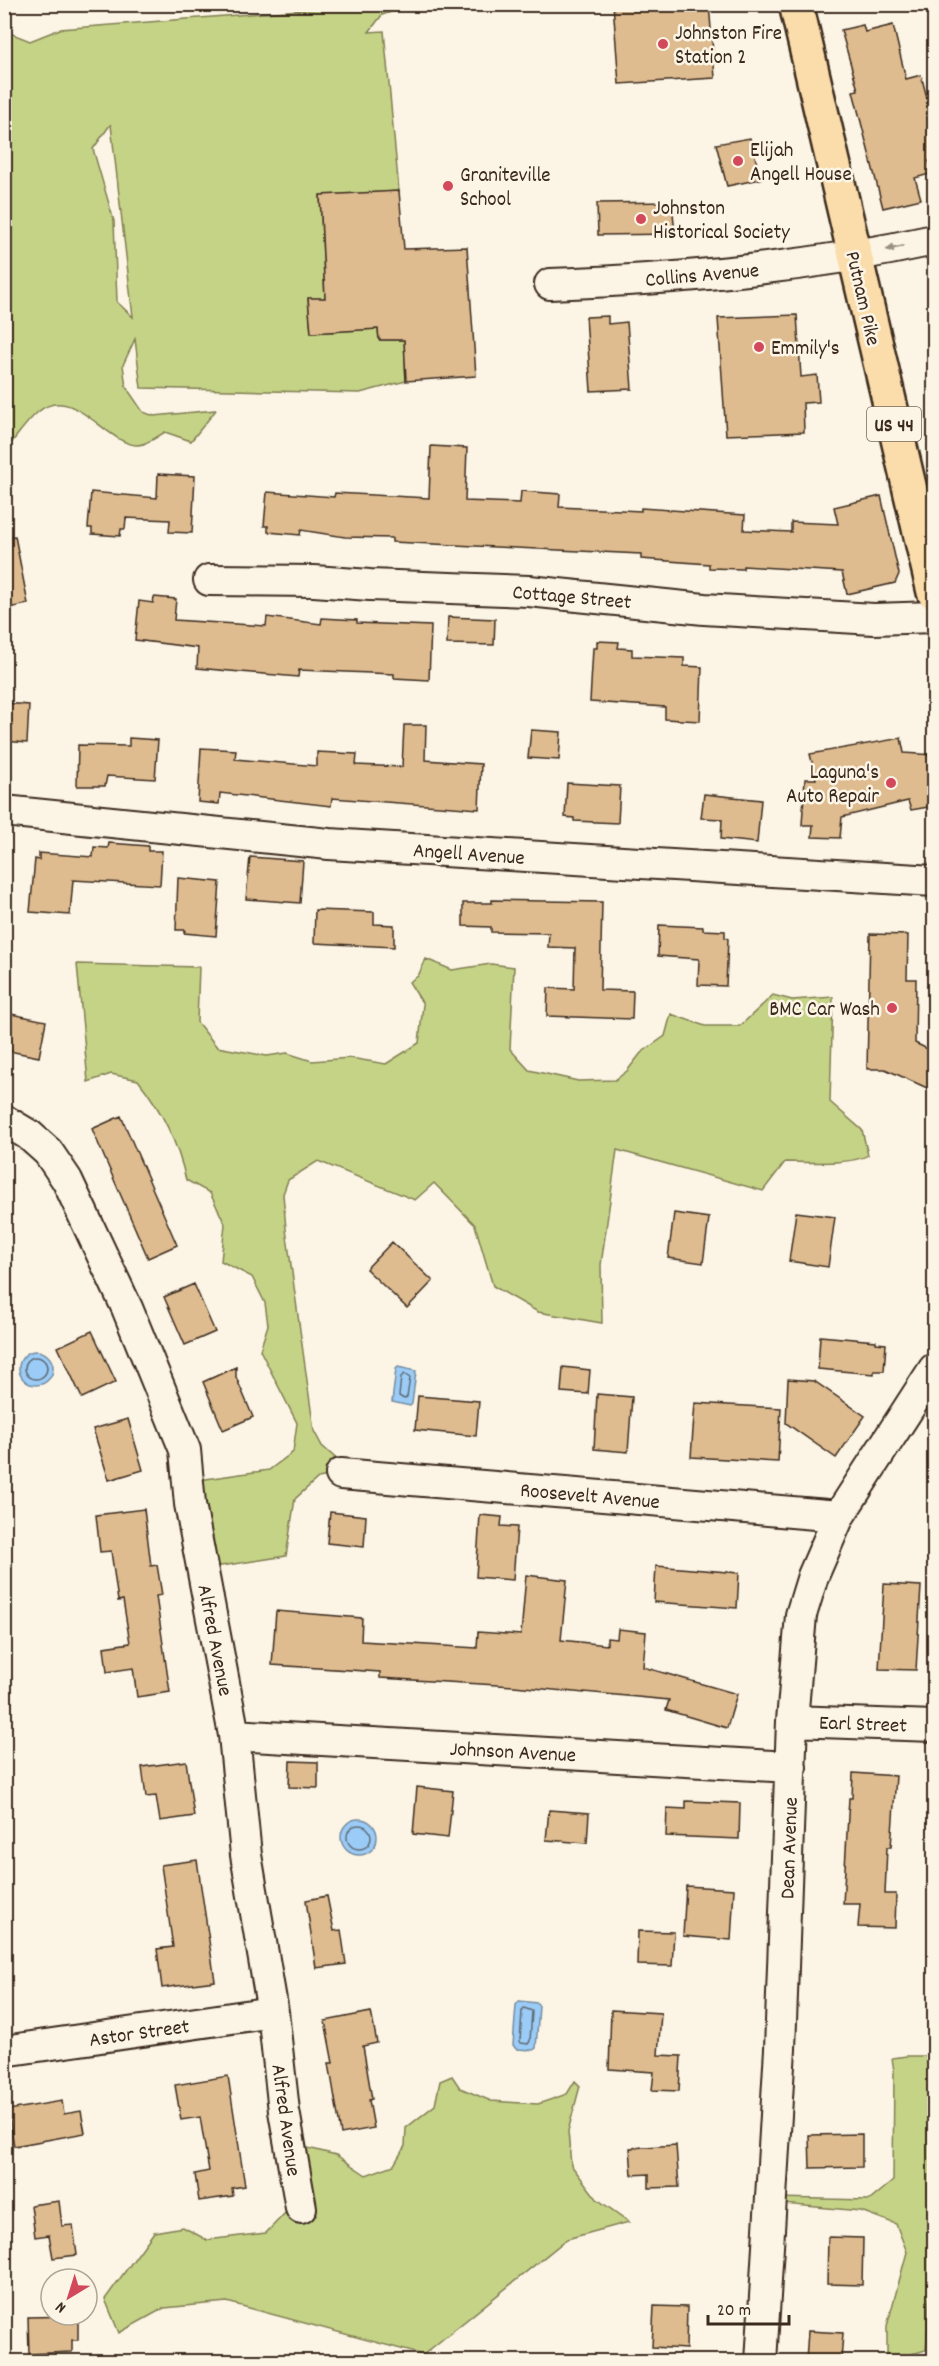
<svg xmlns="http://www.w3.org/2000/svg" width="939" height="2366" font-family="Dekko,sans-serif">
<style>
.green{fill:#c5d387;stroke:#807e52;stroke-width:1.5;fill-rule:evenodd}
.water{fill:#9accf7;stroke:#748ba0;stroke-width:1.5}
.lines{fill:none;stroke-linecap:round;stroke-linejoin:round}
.shore{stroke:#616b75;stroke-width:1.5}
.building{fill:#debc90;stroke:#3b2a1e;stroke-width:1.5}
.minor-casing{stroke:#3b2a1e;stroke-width:34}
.major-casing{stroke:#3b2a1e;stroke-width:38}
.minor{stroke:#fcf5e5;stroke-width:30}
.major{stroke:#faddab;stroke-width:33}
.oneway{fill:#9c9082}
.poi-dot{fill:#d1495b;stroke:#fcf5e5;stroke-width:2}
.labels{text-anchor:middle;stroke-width:5;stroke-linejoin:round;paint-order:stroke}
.shield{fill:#fcf5e5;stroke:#75675a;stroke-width:1.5}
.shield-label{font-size:20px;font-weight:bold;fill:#3b2a1e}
.poi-label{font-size:21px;fill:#3b2a1e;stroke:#fcf5e5;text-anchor:start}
.street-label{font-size:21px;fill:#3b2a1e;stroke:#fcf5e5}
</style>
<rect width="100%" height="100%" fill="#fcf5e5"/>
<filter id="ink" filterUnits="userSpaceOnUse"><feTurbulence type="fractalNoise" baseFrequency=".0167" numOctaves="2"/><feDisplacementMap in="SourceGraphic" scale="12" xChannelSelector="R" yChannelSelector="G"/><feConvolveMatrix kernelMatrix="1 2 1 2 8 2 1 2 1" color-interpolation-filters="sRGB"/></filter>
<g filter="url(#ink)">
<path class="green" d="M363,5H412L382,15L369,32L384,31L399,191L320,196L325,298L308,299L311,333L378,329L379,340H404L406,381L360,393L141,388L135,339L123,365L126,387L143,412L154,416L216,410L191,441L165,432C157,437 145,446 136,445C104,442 72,382 38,412C25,423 15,439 5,451V31L30,41L60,29ZM110,125H111L133,317L117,302L114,221L93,149Z
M426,959L452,970L491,964L514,967L510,1049L529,1070L578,1081L615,1080L627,1071L641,1053L665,1036L671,1014L705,1026H740L773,995L792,1000L833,997L830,1102L862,1130L868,1155C853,1165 805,1162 785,1162L763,1191L617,1150L601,1265L602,1323L538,1312L493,1286L475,1225L434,1183L415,1200L318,1161L288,1180L283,1194L286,1229L314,1431L322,1446L351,1472L318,1478L295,1499L286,1556L221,1566L210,1564L199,1480L269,1470L293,1452L297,1423L260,1350L268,1325L265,1303L252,1277L221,1261L225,1224L210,1193L186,1180C178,1144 161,1109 138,1080L111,1074L88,1082L77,964L199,967L197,1022L217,1047L267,1056L287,1053L312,1061L350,1058L386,1064L419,1043L423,1004L409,982L418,976Z
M907,2056H934V2289L930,2293L926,2350L887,2361V2326L907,2252L896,2224L861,2211L771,2203L775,2198L870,2200L893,2181L894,2071L892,2058Z
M452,2076L460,2088L491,2101L538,2104L567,2094L575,2081L580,2086L568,2131L571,2165L597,2199L629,2222L567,2239L423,2355L227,2302L164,2308L119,2333L105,2299L154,2232L183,2227L207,2240L266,2233L303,2194L296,2145L336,2155L366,2175L394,2165L405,2146L406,2128L435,2105L440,2081Z"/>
<path class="water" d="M19 1368a17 17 0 1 1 34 0a17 17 0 1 1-34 0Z
M398,1367L416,1371L412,1404L410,1406L392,1402L396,1369Z
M341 1837a18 18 0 1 1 36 0a18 18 0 1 1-36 0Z
M519,2001L537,2003L539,2006L536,2048L533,2050L516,2049L513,2045L516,2005Z"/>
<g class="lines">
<path class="shore" d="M25 1368a11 11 0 1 1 22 0a11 11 0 1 1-22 0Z
M404,1374L410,1378L407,1397L404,1399L399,1396L401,1377Z
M347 1837a12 12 0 1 1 24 0a12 12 0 1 1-24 0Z
M524,2008L532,2011L530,2041L528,2044L521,2043L520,2041L522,2011Z"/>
</g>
<path class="building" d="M613,4H709L715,78L619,84Z
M863,25L865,32L893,25L906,79L921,75L931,113L927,114L934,142V160L929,161L933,173L915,178L921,199L883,208L853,91L858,90L841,30Z
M750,138L761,179L727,186L716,144Z
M399,191L404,249L467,247L476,376L406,381L404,340H379L378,329L311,333L308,298H325L320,195Z
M672,202L675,234L598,235L597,203Z
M797,315L801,377L817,375L819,402L803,403L804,432L726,435L718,318Z
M608,316V324L627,322L632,389L591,391L586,317Z
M431,446L467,448L465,501L520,503L521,491L560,494L559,507L641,511V508L745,515L744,530L791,532V522L838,524L834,507L881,496L899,574L895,583L847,594L842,572L743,566V569L709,568V564L641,559V554L392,542V538L345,537L301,530L300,535L268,532V526H264L267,492L334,497L335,493L429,498Z
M158,474L195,476L192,533L169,532L170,520L126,518L125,529H121L120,536L92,534V528H88L91,492L157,498Z
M15,536L28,604L4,609V537Z
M154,597L176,599L174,620L266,626L267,617L321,624L322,618L357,620V623L431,626L429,680L394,678V674L299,670L298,677L197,668L198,648L135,640L139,601L153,603Z
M448,617L495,619L494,645L447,644Z
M597,641L619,642L618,648L632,649V656L684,658V666L702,667L700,721L665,719V707L590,702L593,648H597Z
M4,703L29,705L27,743L4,741Z
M404,725H426L425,760L481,764L479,809L332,798L331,806L220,793L219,804L198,802L201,748L236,750L235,759L317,766V752L357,754L356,765L402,767Z
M531,730L561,732L559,760L528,758Z
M129,738L158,740L155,779L107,776L105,786H77L78,745L129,746Z
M901,738L904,753L934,755V806L911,810L908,801L842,817L840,838L812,837L813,825H802L805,779H816L810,754Z
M567,783L620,786L618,823L574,821V818L565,817Z
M704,794L761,800L757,843L721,839L722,819L701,818Z
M109,843L148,846V851H162L160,885L73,880L70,915L30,912L35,859L39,860V853L93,857L94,847L108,848Z
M250,857L303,861L300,903L246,899Z
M178,878L220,882L216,936L184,933L185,930H176Z
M492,900L602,902L600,990L633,991L632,1019L547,1016L548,988L574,989L575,948L548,947L549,933L491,932V927L463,926V903H492Z
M315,910L374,912V924L394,925V947L314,943Z
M659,925L703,927V930L725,931V937L728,939L726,986L698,985L699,959L658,956Z
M870,934L908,935L907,979H916L915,1043L934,1052V1091L885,1069H867Z
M11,1014L46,1021L39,1057L4,1050Z
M121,1116L177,1245L148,1258L92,1129Z
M796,1212L835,1217L828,1267L789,1261Z
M674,1213L709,1218L703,1263L668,1258Z
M392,1242L433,1281L407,1308L366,1269Z
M194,1284L215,1332L185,1345L164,1297Z
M92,1331L116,1382L82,1398L58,1347Z
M820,1336L876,1341V1343L886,1344L884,1371H874V1374L818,1369Z
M236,1367V1377L253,1417L223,1430L203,1382Z
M563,1367L590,1370L588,1394L561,1392Z
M788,1379L814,1381L865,1416L836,1458L786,1423Z
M597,1394L632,1397L628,1452L594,1449Z
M418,1396L479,1401L476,1436L415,1430Z
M695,1403L781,1408L778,1462L691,1457Z
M128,1419L143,1470L109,1480L93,1429Z
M144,1509L151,1566L157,1565L162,1595L156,1596L170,1692L137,1697L133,1668L107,1672L104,1647L130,1643L123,1600L118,1601L111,1551L100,1552L96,1515Z
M330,1512L366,1516L364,1547L327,1543Z
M480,1515L502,1517L501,1526L517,1527L513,1580L476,1577Z
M656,1566L739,1573L737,1608L654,1602Z
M526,1575L567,1580L561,1640L607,1645V1638L617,1639L618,1629L646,1632L643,1667L737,1694L727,1728L666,1710L669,1700L584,1692V1693L514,1686L380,1678V1672L272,1665L276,1611L362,1618L361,1641L477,1648L478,1632L521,1635Z
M884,1584L921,1586L916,1670L879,1669Z
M186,1761L194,1816L160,1821L156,1796L146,1797L142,1767Z
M290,1761L318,1762V1788L289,1787Z
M853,1773L896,1776L891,1847H887L885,1894H896L895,1928L858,1927L860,1904H843L849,1798H852Z
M417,1787L453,1791L448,1838L413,1834Z
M686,1801L740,1803L739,1839L666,1836L667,1808L686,1809Z
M549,1810L589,1813L587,1843L546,1840Z
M197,1860L215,1981L162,1988L157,1949L173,1947L161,1865Z
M686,1886L734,1889L731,1940L683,1936Z
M327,1896L334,1931L341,1930L346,1964L316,1968L306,1900Z
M638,1931L674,1932L672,1966L637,1965Z
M611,2010L661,2013L658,2055L681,2056L679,2091L652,2090L654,2072L609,2069Z
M371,2012L377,2043L363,2046L372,2099L369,2100L374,2128L341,2134L329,2063H333L325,2021Z
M228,2076L245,2186L232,2188L233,2196L199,2201L195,2174L209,2171L200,2117L181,2120L175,2085Z
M62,2101L64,2114L81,2111L85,2133L14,2146L8,2110Z
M862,2134V2167L810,2168L809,2135Z
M676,2145L679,2187L649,2188V2174L632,2175L630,2148Z
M59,2201L62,2226L73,2225L77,2255L53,2258L49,2235L35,2237L31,2205Z
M828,2237L863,2238L862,2285L827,2284Z
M654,2306L687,2307L686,2349L652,2347Z
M78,2316V2340H72V2352L29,2354L28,2317Z
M808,2331L843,2333L841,2361H806Z"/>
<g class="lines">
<defs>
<path id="minor" d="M550,284C679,279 807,268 934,240
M209,580L314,581L370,585L529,591L704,609L874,619L934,617
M4,811L329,844L934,881
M4,1120L29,1135L48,1152L67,1180L127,1308L185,1450L190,1504L234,1735L246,1855L273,2012L284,2111L301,2208
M341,1474L839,1516
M792,1721L934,1726
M234,1735L791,1767
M4,2051L273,2012
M761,2362L780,2049L792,1721L801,1615L813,1576L839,1516L934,1369"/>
<path id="major" d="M796,4L934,592"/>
</defs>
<use href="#minor" class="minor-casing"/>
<use href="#major" class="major-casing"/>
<use href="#minor" class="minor"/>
<use href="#major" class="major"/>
</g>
<defs><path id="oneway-solid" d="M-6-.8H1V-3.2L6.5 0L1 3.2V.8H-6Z" transform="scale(1.5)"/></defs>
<use class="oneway" href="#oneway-solid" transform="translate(895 248) rotate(168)"/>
</g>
<g class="poi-dot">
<circle cx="663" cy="44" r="6"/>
<circle cx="738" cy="161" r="6"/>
<circle cx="448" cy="186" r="6"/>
<circle cx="641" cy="219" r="6"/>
<circle cx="759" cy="347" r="6"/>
<circle cx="891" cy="783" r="6"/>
<circle cx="892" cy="1008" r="6"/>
</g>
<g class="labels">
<rect class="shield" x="867" y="407" width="54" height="34" rx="4.5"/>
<g class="shield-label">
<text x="894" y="431">US 44</text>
</g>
<g class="poi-label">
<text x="675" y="39">Johnston Fire<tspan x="675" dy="24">Station 2</tspan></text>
<text x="750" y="156">Elijah<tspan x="750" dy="24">Angell House</tspan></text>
<text x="460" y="181">Graniteville<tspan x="460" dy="24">School</tspan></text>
<text x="653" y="214">Johnston<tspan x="653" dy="24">Historical Society</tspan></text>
<text x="771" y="354">Emmily's</text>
<text x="879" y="778" text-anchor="end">Laguna's<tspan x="879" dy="24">Auto Repair</tspan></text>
<text x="880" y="1015" text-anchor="end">BMC Car Wash</text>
</g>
<g class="street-label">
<text transform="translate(702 274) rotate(-5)" y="7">Collins Avenue</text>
<text transform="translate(864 298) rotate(77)" y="7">Putnam Pike</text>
<text transform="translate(572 596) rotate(5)" y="7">Cottage Street</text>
<text transform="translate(469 853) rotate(4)" y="7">Angell Avenue</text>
<text transform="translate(590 1495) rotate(5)" y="7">Roosevelt Avenue</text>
<text transform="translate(216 1640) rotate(79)" y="7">Alfred Avenue</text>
<text transform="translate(863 1723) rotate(2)" y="7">Earl Street</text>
<text transform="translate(513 1751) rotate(3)" y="7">Johnson Avenue</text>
<text transform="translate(788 1848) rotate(-88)" y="7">Dean Avenue</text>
<text transform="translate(139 2032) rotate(-8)" y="7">Astor Street</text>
<text transform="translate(287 2120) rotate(82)" y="7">Alfred Avenue</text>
</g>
</g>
<rect width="939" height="2366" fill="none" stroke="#fcf5e5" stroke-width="24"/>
<rect x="12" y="12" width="915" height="2342" fill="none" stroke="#3b2a1e" stroke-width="2" filter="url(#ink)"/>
<g transform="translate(69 2297) rotate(218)"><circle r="28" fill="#fcf5e5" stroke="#afa495" stroke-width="1.5"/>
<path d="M0-4.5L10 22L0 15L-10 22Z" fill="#d1495b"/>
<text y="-9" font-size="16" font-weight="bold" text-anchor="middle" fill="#3b2a1e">N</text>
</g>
<path d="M708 2315v9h81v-9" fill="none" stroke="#3b2a1e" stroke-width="3"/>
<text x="717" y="2315" font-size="18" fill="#3b2a1e" stroke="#fcf5e5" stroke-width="4.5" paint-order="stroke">20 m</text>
</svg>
